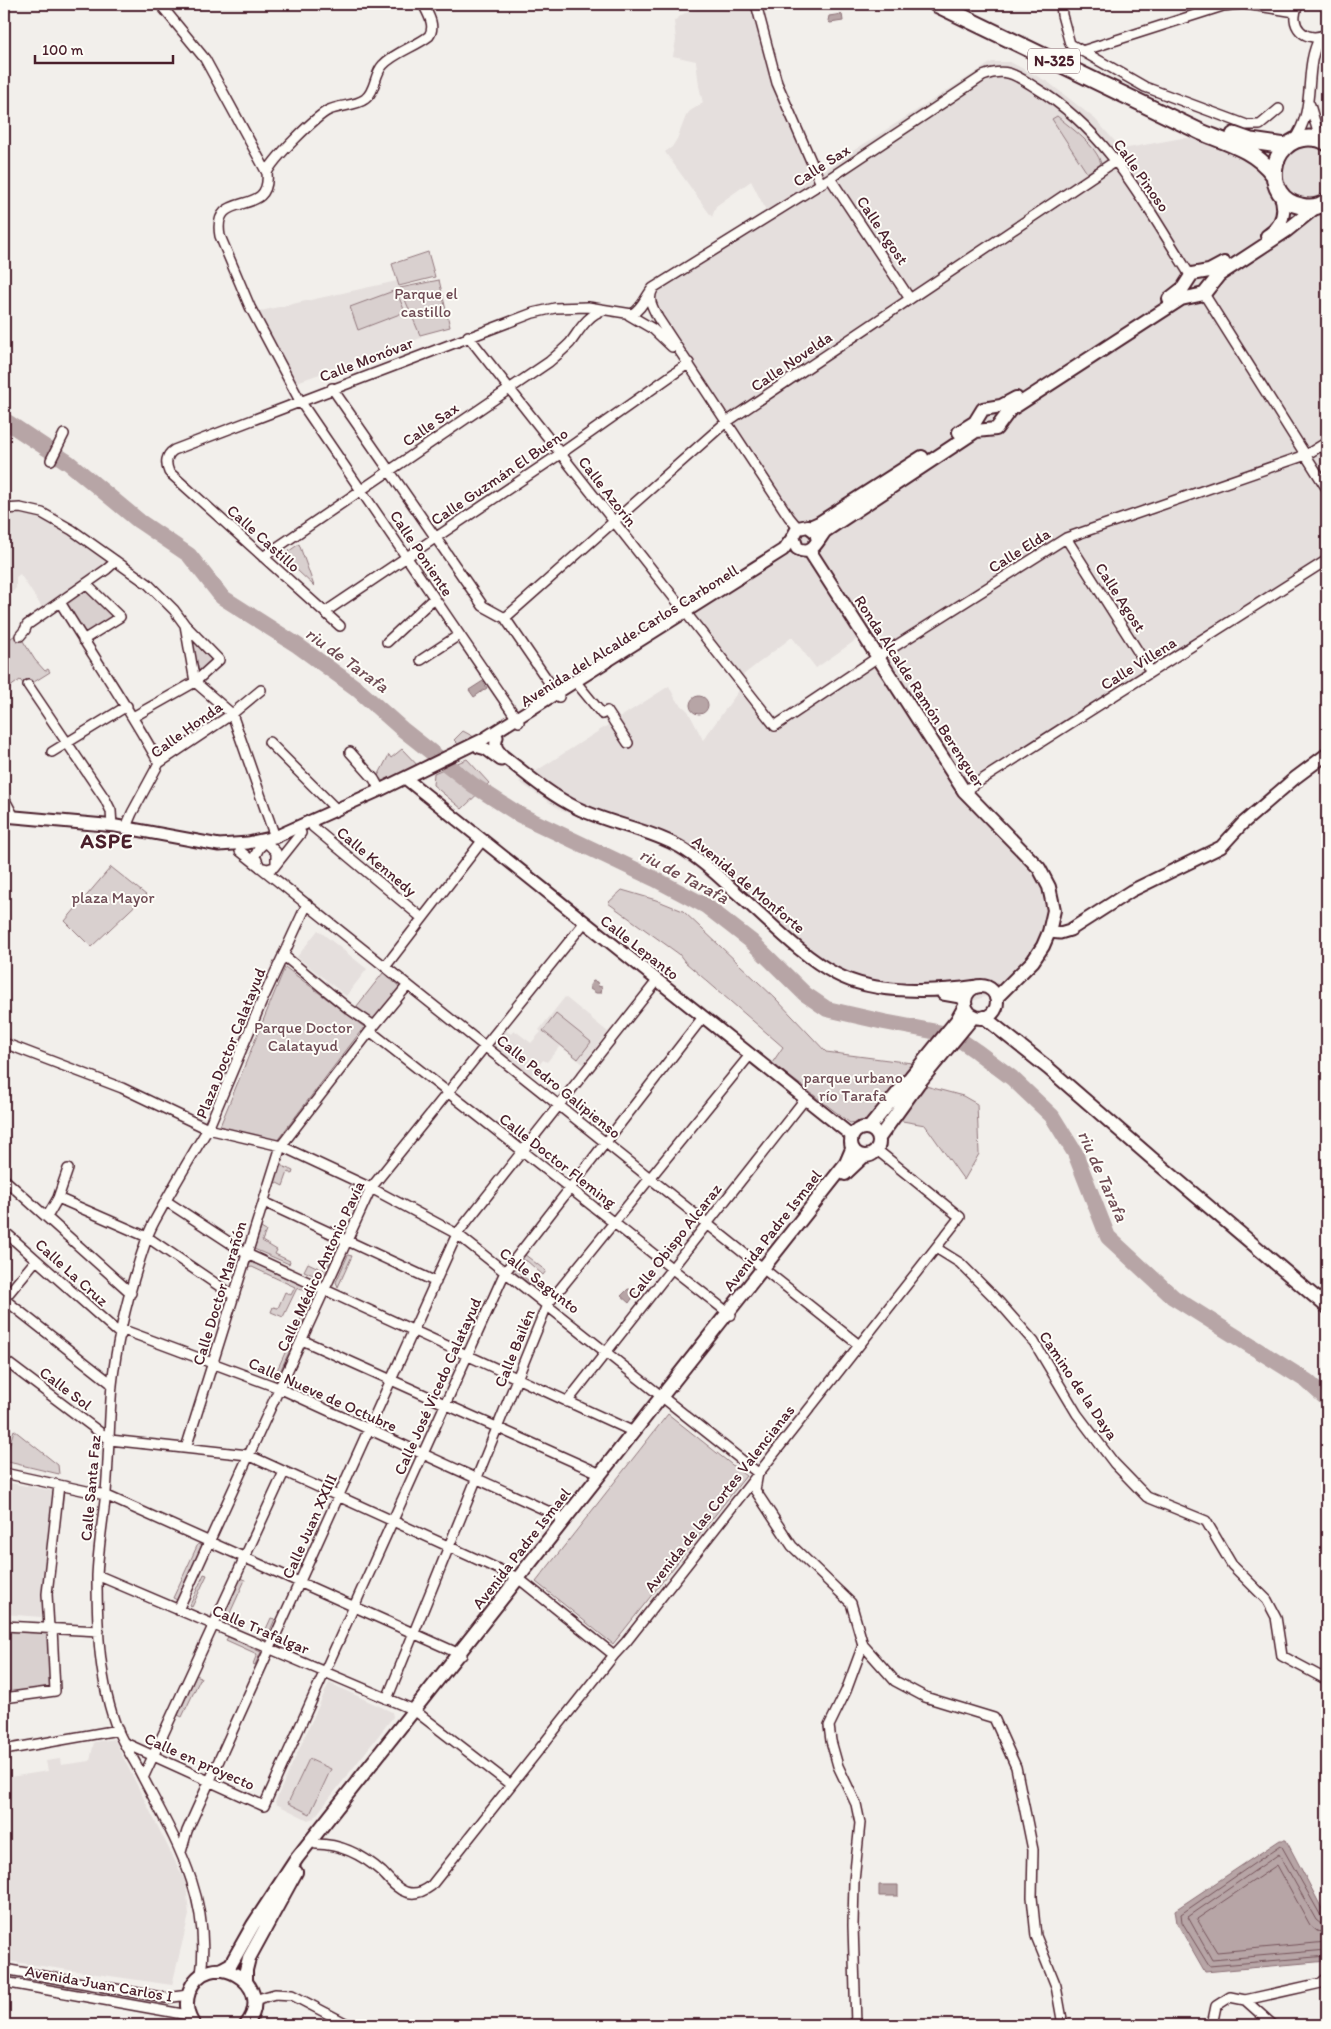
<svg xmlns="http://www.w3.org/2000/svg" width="1331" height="2029" font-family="Itim,sans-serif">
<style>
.built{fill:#e5dfdd}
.green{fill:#d9d0cf;stroke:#92787d}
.water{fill:#b7a5a6;stroke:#8b6f75}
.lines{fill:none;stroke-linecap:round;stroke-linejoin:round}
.shore{stroke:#76555c;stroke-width:1}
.river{stroke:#b7a5a6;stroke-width:16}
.minor-casing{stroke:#4a1f2b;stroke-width:12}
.tertiary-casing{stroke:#4a1f2b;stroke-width:15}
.secondary-casing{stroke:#4a1f2b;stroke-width:16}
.trunk-casing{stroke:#4a1f2b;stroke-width:19}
.minor{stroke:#fdfcf7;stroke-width:9}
.tertiary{stroke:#fdfcf7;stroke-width:11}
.secondary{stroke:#fdfcf7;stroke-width:12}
.trunk{stroke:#fdfcf7;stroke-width:15}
.labels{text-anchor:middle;stroke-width:4;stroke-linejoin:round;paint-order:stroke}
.shield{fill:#fdfcf7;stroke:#806168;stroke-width:1}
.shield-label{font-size:15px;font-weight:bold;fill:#4a1f2b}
.street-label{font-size:16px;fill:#4a1f2b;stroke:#fdfcf7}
.park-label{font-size:16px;fill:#6e4b54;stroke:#fdfcf7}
.water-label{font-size:18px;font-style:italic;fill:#704e56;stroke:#fdfcf7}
.district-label{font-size:21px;font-weight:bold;letter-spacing:1px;fill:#4a1f2b;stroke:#fdfcf7}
</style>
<rect width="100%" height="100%" fill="#f2efeb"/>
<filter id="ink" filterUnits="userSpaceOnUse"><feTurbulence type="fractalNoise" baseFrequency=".02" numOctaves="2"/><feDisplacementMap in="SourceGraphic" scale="10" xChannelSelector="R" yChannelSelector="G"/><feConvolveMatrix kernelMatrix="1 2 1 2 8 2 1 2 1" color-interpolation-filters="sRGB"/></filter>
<g filter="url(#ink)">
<path class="built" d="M744,4H756L777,83L817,174L992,62H1010L1048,82L1095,119L1119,146L1128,148L1182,138L1279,140L1288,138L1295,133L1327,123V560L964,790L1039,868L1054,910L1043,946L998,990L987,996L976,1000L954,1001L891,996L852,988L833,981L817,971L790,950L696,868L675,854L652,842L562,811L519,782L669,686L676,700L688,711L703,740L743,685L775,725L878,657L863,635L816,668L792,637L738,679L687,614L802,541L649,309V295L769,216L751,181L716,206L712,217L665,152L672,147L677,139L686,116L690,111L703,103L699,86L696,61L673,56L676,40L674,21L683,14L706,6L724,8Z
M397,281L421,338L297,382L256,312Z
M4,509L42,513L116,561L45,612L20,574L16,577V588L4,600Z
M318,930L367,969L346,996L297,957Z
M565,997L608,1032L583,1064L560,1046L547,1062L543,1060L531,1076L494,1047V1044L505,1030L511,1034L514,1030L531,1043L541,1032L539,1030Z
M4,1482L54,1491L41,1617L4,1614Z
M329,1683L392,1712L393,1717L314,1818L308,1820L276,1804L275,1802Z
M114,1739L186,1883L189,1915L172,1985L7,1961L4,1956V1778L48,1771L46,1761L60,1759L61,1765L90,1761L94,1742Z"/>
<path class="green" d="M1057,116C1071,128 1097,146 1101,164L1087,173L1052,119Z
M428,252L435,277L399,286L392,264Z
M439,280L450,327L420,335L400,288Z
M396,290L405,312L358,330L350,307Z
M299,544L314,586L282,556Z
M84,585L117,616L82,638L62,601Z
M18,633L35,660L45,671L48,669L50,672L26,687L20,680L6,690L10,697L4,701V667L10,663L4,652V643Z
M195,643L213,662L197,674L192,644Z
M463,731L474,737L459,745L454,740Z
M402,749L421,769L386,785L378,776L389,755L391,758Z
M467,759L489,783L462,809L433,785L434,773Z
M111,867L146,895L91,947L65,921Z
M622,890L656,900L683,911L776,999L826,1052L912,1063L868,1120L850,1123L772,1063L783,1047L685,962L679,954L608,903Z
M285,967L364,1027L276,1142L220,1126Z
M383,973L400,987L371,1023L353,1011Z
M556,1014L591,1042L578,1059L543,1031Z
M918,1084L963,1096L977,1104L979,1154L964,1180L925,1125L891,1119Z
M280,1165L293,1171L292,1174L288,1172L283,1186L275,1182Z
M351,1184L363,1190L354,1211L350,1209L358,1192L349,1188Z
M261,1228L266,1231L262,1241L277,1250L275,1254L290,1261L289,1264L254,1249Z
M327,1234L340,1241L324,1277L320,1278L304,1271L308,1263L323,1270L336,1242L325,1237Z
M524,1254L546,1271L543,1275L527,1261L522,1260L517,1266L518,1272L535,1286L534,1287L513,1271V1268Z
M348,1255L352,1256L338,1287L336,1282Z
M251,1262L315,1291L316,1294L276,1380L273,1379L312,1294L297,1288L283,1317L271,1312L273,1307L278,1308L285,1292L291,1295L295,1287L252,1267L248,1268Z
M668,1414L746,1476L613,1644L536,1582Z
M4,1430L9,1434L6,1456L14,1430L58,1465L59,1474L4,1461Z
M198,1544L202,1545L177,1600L173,1598Z
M204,1574L207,1575L192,1607L190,1605Z
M240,1578L245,1580L226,1622L221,1620Z
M271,1618L275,1619L266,1640L262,1638Z
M4,1628L50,1631L52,1691L4,1696Z
M228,1637L261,1652L255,1665L253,1664L257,1654L226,1640Z
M196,1675L201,1677L182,1717L178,1715Z
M309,1759L331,1769L310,1814L288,1803Z"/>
<path class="water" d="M842,14L843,21L830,23L828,21L829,16Z
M483,681L487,688L474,697L469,690Z
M690 705a9 9 0 1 1 18 0a9 9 0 1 1-18 0Z
M593,981L597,982L598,986L602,987L601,993H596L590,989V985Z
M628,1289L633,1290L636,1293L629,1303L621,1296Z
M1280,1840H1286L1327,1918V1961L1205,1972L1177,1923L1175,1910Z
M879,1885H898V1896H879Z"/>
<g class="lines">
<path class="shore" d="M1327,1919L1321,1916L1281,1845L1181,1914L1182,1922L1209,1966L1327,1956
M1327,1925L1321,1924L1316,1920L1279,1854L1188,1917L1212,1960L1327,1950
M1327,1933L1317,1931L1310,1925L1277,1865L1197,1919L1217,1952L1327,1942"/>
<path class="river" d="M4,420L69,463L139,521L189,555L222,597L297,645L356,688L402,729L473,785L520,815L655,879L706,906L751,941L805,994L827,1009L884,1022L953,1035L976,1051L1012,1078L1052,1116L1075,1153L1108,1237L1173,1297L1307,1381L1327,1399"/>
<defs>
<path id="minor" d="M160,4L205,59L267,173C272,220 211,187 220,236L250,307L300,401L519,722
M756,4L777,83L821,184
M1061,4L1062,15L1070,44L1145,87L1247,125H1260L1279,109
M1245,4L1295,12
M1299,4C1286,24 1306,46 1327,33
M1082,51L1223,6L1240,4
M1310,105L1317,129L1325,141
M1293,141C1318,109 1302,70 1320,37
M267,173C272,160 316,116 329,110C340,105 356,106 365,99C376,91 374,74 383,65C395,52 415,47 429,36C436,26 428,14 423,4
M830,178L910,299
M653,289C647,300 653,308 658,318L789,517L798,528
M1204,294L1327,489
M629,315L653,329L672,347
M468,336L775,726L878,657L1066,538L1306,455L1327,442
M332,388L483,606L505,618L559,697
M51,460L64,434
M4,509L20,508L42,513L72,530L148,584L174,610L185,625L195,682L232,714L275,837
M1066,538L1151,672
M263,557L549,362C556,356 563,350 570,343C579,331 588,314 604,310
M60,602C93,656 129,708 159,763
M325,612L560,454L689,363
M505,618L725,423L1117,160
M340,626L169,472C165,463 166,455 174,450L533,313L555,308L588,307L632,314C642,309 646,296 653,288L830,178L983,76C1006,67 1016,75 1036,88C1109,132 1145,205 1190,275
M20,636L25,630L27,625L107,569L116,561
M83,640L120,617L86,584
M387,642L434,598
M421,660L459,635
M575,681L602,714L607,711L628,743
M28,685L105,799L111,811L112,826
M133,717L195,682L219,660L186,626
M269,742L337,810
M52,752L127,706
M350,752L374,779L380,790
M964,791L1327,560
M4,798L14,817
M126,827L132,813L159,763L232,714L261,690
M313,827L422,918
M269,839L259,848L255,856L260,867L268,869L274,867L301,833
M260,841L267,843L276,852V864
M240,851L859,1345
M307,904L262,1001L208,1129L281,1146L370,1031L408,985
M283,955L349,1009L374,1026
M385,967L482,841
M370,1031L731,1315
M4,1043L122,1088L208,1129C193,1153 179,1177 165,1202C159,1214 151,1225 147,1238C131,1284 117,1336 112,1385C109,1421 109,1457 106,1492C103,1520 98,1549 97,1577C97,1627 99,1684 118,1731C123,1743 131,1755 137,1766C172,1835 212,1894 201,1975
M4,1179L131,1293
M58,1198L147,1237L234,1296
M166,1201L247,1254L634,1432
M264,1202L436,1282
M47,1217L58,1198L68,1169
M4,1231L121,1335
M936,1248L960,1263L998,1301L1034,1342L1077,1414L1114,1463L1147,1497L1206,1521L1232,1565L1267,1600L1276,1617L1282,1656L1327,1680
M4,1299L112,1384
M4,1299L36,1260
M121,1329L279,1388L565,1519
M302,1340L601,1474
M4,1360L110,1440L248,1455L518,1578L614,1655
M567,1402L805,1099
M186,1448L281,1146L371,1188L457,1234L758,1473L755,1490L792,1546L851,1603L863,1645L895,1681L925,1697L994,1718L1016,1767L1033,1850L1032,1897L1036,1936L1056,1986L1063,2025
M4,1473L105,1495L462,1655
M97,1575L414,1710L511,1785L614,1655L626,1642L960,1217L877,1150
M178,1610L371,1188L584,923
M4,1626L99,1631
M49,1628L47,1594L59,1485
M4,1698L55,1691L52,1628
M387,1699L547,1305L750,1055
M125,1743L264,1806L505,1272L703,1017
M4,1750L118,1730
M143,1778L284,1472
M316,1844C341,1844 364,1856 382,1872C389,1879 396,1889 406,1892C415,1895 423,1892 431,1886L511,1785
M181,1852L187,1831L457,1234L657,981
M4,1969L166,1998L188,1995
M4,1982L188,2015
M254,2000L275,1994L292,1995L349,2025
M1245,2000L1321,1983L1327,1978
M856,2025L853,1925L854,1881L860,1823L856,1804L838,1766L831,1741L829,1726L846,1691L863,1645
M1212,2025L1216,2006L1230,1997L1245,2000L1273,2025"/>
<path id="tertiary" d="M497,737C494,746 496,749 503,756C526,774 550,795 577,808C610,824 648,829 680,847C702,860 720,878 739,895C769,921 801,956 836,974C875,995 936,992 978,986
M479,747L486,749L501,760
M405,778L852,1136
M4,816L116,826L219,845L248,843L275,837L380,790L482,740L783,550L793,537
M1049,932L1060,933L1070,930L1131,891L1221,847L1242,824L1295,778L1327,754
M943,994L960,997L965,1000"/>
<path id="secondary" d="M1267,236C1283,226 1287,211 1280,193
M1169,299L1183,288L1192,274L1209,271L1224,263
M959,432L975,422L983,409L1001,406L1016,398
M810,527L819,523L922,457
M818,541L816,532L808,526L798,528L793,537L797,548C812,557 817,541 825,531L976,431L996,429L1010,410L1181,299L1204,294L1219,275L1286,231L1317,206
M809,550L964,791L1039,868L1049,887L1054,910L1049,932L1043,946L1033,961L996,998
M965 1002a16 16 0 1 1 32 0a16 16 0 1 1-32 0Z
M984,1017L1048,1068L1155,1161L1327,1307
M851 1142a14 14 0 1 1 28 0a14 14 0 1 1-28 0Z
M869,1128L957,1020L965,1006
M879,1138L918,1084L974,1016
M845,1174L863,1157
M220,1970L231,1964L253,1925L297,1858L846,1163L852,1149
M246,1982V1970L249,1958L296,1872
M194,2025C187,2016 185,2003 189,1992C206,1944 279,1983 246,2025"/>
<path id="trunk" d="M936,4L1201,132C1228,143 1255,150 1273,174
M1234,135L1251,141L1286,146
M1327,143C1322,139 1315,138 1309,138C1268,138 1261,199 1301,206C1310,208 1320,207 1327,201"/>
</defs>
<use href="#minor" class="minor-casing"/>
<use href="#tertiary" class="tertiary-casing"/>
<use href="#secondary" class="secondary-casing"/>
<use href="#trunk" class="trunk-casing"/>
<use href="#minor" class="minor"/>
<use href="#tertiary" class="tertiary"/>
<use href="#secondary" class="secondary"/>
<use href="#trunk" class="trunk"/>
</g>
</g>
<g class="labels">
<rect class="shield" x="1028" y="48.5" width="52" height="25" rx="4"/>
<g class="shield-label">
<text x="1054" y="66">N-325</text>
</g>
<g class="street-label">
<text transform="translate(821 165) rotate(-33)" y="6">Calle Sax</text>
<text transform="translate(1142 175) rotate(55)" y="6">Calle Pinoso</text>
<text transform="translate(883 230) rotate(56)" y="6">Calle Agost</text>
<text transform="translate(366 359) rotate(-21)" y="6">Calle Monóvar</text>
<text transform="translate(791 361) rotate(-34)" y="6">Calle Novelda</text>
<text transform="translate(430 424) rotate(-35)" y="6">Calle Sax</text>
<text transform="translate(499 476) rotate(-34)" y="6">Calle Guzmán El Bueno</text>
<text transform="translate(608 491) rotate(52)" y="6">Calle Azorín</text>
<text transform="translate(264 538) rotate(42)" y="6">Calle Castillo</text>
<text transform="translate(1019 550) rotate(-32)" y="6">Calle Elda</text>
<text transform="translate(422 553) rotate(56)" y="6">Calle Poniente</text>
<text transform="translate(1121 597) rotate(57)" y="6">Calle Agost</text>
<text transform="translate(629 635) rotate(-32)" y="6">Avenida del Alcalde Carlos Carbonell</text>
<text transform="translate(1138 663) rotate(-32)" y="6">Calle Villena</text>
<text transform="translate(920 691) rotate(57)" y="6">Ronda Alcalde Ramón Berenguer</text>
<text transform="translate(186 729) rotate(-36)" y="6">Calle Honda</text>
<text transform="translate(377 861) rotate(40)" y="6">Calle Kennedy</text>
<text transform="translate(749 884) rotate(40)" y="6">Avenida de Monforte</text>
<text transform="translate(640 947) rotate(38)" y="6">Calle Lepanto</text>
<text transform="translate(230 1043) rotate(-68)" y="6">Plaza Doctor Calatayud</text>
<text transform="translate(559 1086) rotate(39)" y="6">Calle Pedro Galipienso</text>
<text transform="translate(558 1160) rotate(38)" y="6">Calle Doctor Fleming</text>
<text transform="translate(772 1230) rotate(-52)" y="6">Avenida Padre Ismael</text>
<text transform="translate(674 1241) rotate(-52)" y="6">Calle Obispo Alcaraz</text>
<text transform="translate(320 1266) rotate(-65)" y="6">Calle Médico Antonio Pavía</text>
<text transform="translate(72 1272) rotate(42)" y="6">Calle La Cruz</text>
<text transform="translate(540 1280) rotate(38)" y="6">Calle Sagunto</text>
<text transform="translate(219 1293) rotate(-73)" y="6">Calle Doctor Marañón</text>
<text transform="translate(514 1348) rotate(-68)" y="6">Calle Bailén</text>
<text transform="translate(1079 1385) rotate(56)" y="6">Camino de la Daya</text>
<text transform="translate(437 1386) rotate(-66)" y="6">Calle José Vicedo Calatayud</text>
<text transform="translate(66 1388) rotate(37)" y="6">Calle Sol</text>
<text transform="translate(323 1394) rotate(24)" y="6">Calle Nueve de Octubre</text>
<text transform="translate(90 1488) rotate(-85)" y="6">Calle Santa Faz</text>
<text transform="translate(719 1498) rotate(-52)" y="6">Avenida de las Cortes Valencianas</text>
<text transform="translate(309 1526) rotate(-66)" y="6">Calle Juan XXIII</text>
<text transform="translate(521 1548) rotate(-52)" y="6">Avenida Padre Ismael</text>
<text transform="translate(261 1629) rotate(23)" y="6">Calle Trafalgar</text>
<text transform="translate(200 1761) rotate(24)" y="6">Calle en proyecto</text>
<text transform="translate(99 1983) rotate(10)" y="6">Avenida Juan Carlos I</text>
</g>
<g class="park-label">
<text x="426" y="299">Parque el<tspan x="426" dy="18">castillo</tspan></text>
<text x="113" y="903">plaza Mayor</text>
<text x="303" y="1033">Parque Doctor<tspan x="303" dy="18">Calatayud</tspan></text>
<text x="853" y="1083">parque urbano<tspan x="853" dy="18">río Tarafa</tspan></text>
</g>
<g class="water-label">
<text transform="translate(347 660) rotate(36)" y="6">riu de Tarafa</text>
<text transform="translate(684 876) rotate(28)" y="6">riu de Tarafa</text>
<text transform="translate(1103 1176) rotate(66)" y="6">riu de Tarafa</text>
</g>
<g class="district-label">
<text x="107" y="848">ASPE</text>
</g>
</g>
<rect width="1331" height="2029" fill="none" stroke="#fdfcf7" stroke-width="20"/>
<rect x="10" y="10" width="1311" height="2009" fill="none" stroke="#4a1f2b" stroke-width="2" filter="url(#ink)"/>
<path d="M35 55v8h138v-8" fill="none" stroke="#4a1f2b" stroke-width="2.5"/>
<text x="42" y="55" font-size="15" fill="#4a1f2b" stroke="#fdfcf7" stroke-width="4" paint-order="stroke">100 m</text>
</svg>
